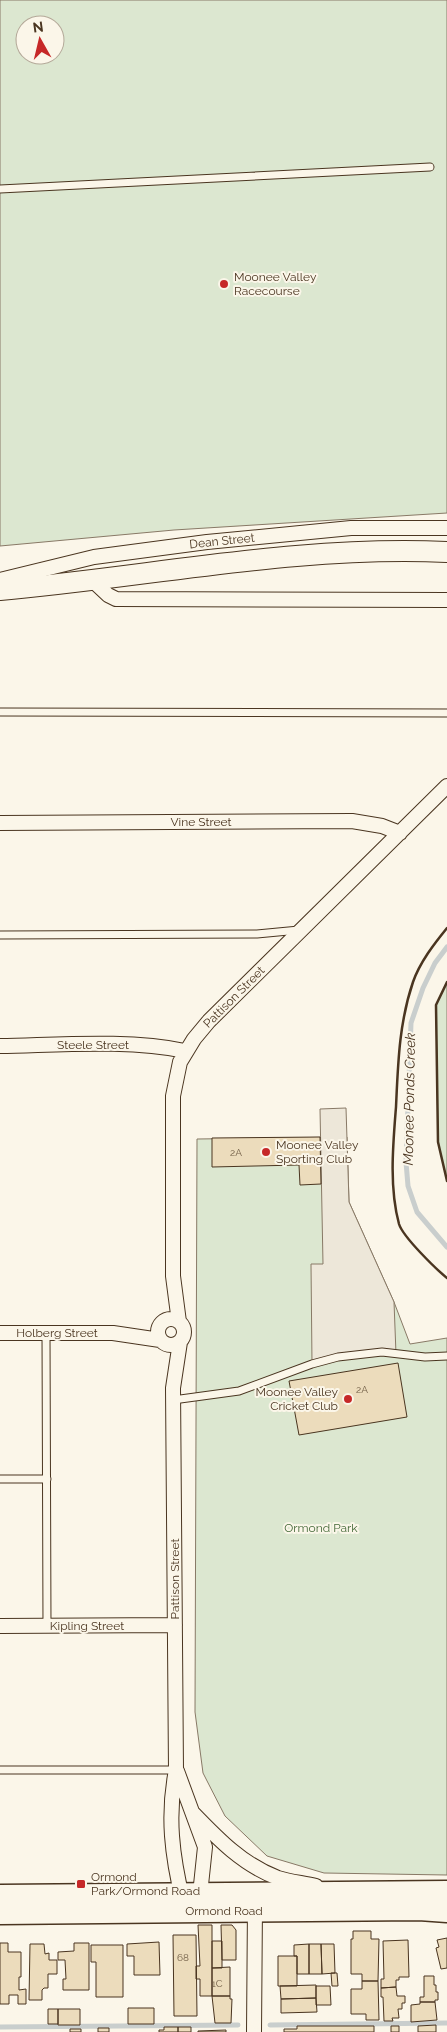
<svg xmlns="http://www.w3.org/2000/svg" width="447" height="2032" font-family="Raleway,sans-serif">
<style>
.green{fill:#dce7d0;stroke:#887966;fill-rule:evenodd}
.parking{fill:#ede7d9;stroke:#887966}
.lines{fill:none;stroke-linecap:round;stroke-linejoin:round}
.stream{stroke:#c9cecd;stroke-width:5}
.building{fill:#ecdcbc;stroke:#4a3520}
.lane-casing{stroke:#4a3520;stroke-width:9}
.street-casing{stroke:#4a3520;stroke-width:16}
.secondary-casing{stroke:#4a3520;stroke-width:22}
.primary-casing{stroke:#4a3520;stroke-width:25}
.lane{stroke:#fbf6e9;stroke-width:7}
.street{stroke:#fbf6e9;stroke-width:14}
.secondary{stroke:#fbf6e9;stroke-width:20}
.primary{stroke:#fbf6e9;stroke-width:22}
.wall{stroke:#4a3520;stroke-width:2.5}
.poi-dot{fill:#c62828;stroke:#fbf6e9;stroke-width:2}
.labels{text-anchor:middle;stroke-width:4;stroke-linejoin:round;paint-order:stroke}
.number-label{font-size:10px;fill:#725f47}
.poi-label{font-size:12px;fill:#4a3520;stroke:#fbf6e9;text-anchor:start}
.street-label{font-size:12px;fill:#4a3520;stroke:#fbf6e9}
.park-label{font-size:12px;fill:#436837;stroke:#fbf6e9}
.water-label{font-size:14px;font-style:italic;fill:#4a3520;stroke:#fbf6e9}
</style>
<rect width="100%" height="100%" fill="#fbf6e9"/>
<path class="green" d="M0,0H447V513L174,530L0,546ZM25,25H55V55H25Z
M447,982V1181L438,1142L436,1005Z
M347,1137L349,1202L394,1302L410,1344L447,1338V1875L324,1873L267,1856L225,1816L203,1773L195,1712L197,1139Z"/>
<path class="parking" d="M346,1108L349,1202L394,1302L396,1354L382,1352L312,1364L311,1264H323L320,1109Z"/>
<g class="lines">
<path class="stream" d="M447,947L435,963L423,988L411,1023L406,1162L408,1186L417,1212L447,1247
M270,2025L447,2023
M0,2027L238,2025"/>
</g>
<path class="building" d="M320,1137L321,1184L300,1185L299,1165L212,1167V1138Z
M398,1363L407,1417L299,1435L289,1381Z
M198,1925H212V1996H200V1979H196V1966H200Z
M221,1925H232L236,1930V1960H222Z
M353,1931H371V1939H379L378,1981H362V1974H351V1939H353Z
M173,1935H196L197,2016H174Z
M447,1938V1968L441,1969L436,1948L439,1947L437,1940Z
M408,1940L409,1977H399V1980H396V1987L381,1988V1979H384L383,1941Z
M212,1941H222V1968H212Z
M159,1942L160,1975H134V1956H127V1944Z
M0,1943H8V1952H21V1977H19V1990L26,1989V2004H18V1995H9V2004H0Z
M74,1943H89V1990H63V1979H66L65,1960H58V1952L74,1951Z
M30,1944H44L45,1954L49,1953V1960H57V1974H48V1988H44L42,1990V2000H29Z
M309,1944H321L322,1974H309Z
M309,1944V1974H297V1956H294V1945Z
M321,1944H334L335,1973L322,1974Z
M91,1945H123V1997H96V1962H91Z
M278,1956H297V1986H278Z
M230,1967V1996H212V1968Z
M331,1973H337L338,1986H332Z
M424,1976H434V1985H436V1992H438V2000H435V2002H420V1997H424Z
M362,1981H378L379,2020H366V2014H351V1989H362Z
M316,1985V1998L281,1999L280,1986Z
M316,1986H330L331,2005H316Z
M396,1987L397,1996H405V2003H402V2009H398L399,2018H392L393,2021H384L383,1997H381V1988Z
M212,1996H230V1999H232L231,2023H215Z
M316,1998L317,2012L281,2013V1999Z
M420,2002H435L437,2020L411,2022V2005L420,2004Z
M128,2008H154V2024H128Z
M48,2009H58V2024H48Z
M58,2009H80V2025H58Z
M436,2025V2032H418V2026Z
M297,2026H374V2032H284V2029H297Z
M391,2026H399V2032H391Z
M164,2027H178V2032H159V2030H164Z
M178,2027H191V2032H178Z
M98,2028H109V2032H98Z
M70,2029H81V2032H70Z
M226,2030V2032H198V2031Z"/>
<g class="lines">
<defs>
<path id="lane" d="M0,189L430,167
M0,712L447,713
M0,935L257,934L299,930
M46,1333L47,1626
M173,1400L239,1391L312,1364L338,1357L382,1352L425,1357L447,1356
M0,1479H47
M0,1770H176"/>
<path id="street" d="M0,580L94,557L207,542L351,528H447
M92,580L108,595L116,599L447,600
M0,823L352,821L382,826L400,833
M0,1046C58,1045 129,1039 185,1051
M158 1332a13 13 0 1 1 26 0a13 13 0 1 1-26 0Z
M179,1322L173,1276V1096L180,1062L194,1039L209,1021L447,786
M0,1333H113L160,1340
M180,1342L173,1388L176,1770C167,1816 172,1856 183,1901
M0,1626L175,1625
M177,1771L205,1847L201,1885L194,1900
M193,1813C218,1839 243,1865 278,1878C290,1882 304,1883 316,1886
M254,2032L255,1904"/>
<path id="secondary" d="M0,590C149,577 297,545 447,552"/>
<path id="primary" d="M0,1896L447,1892
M0,1913L419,1909L447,1911"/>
</defs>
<use href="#lane" class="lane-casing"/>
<use href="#street" class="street-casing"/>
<use href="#secondary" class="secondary-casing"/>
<use href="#primary" class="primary-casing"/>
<use href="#lane" class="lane"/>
<use href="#street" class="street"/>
<use href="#secondary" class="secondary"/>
<use href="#primary" class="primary"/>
<path class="wall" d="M447,928C434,944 420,962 413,982C399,1023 398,1064 396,1107C393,1145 389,1187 399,1224C403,1237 436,1269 447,1278
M447,982L436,1005L438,1142L447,1181"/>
</g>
<g class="poi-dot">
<circle cx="224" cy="284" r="5"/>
<circle cx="266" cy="1152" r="5"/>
<circle cx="348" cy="1399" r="5"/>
<rect x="76" y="1879" width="10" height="10" rx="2.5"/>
</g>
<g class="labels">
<g class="number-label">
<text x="236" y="1156">2A</text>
<text x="362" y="1393">2A</text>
<text x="183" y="1961">68</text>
<text x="217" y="1987">1C</text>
</g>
<g class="poi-label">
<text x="234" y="281">Moonee Valley<tspan x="234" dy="14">Racecourse</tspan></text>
<text x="276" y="1149">Moonee Valley<tspan x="276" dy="14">Sporting Club</tspan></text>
<text x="338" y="1396" text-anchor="end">Moonee Valley<tspan x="338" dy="14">Cricket Club</tspan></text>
<text x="91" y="1881">Ormond<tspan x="91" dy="14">Park/Ormond Road</tspan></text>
</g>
<g class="street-label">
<text transform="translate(222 541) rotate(-6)" y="4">Dean Street</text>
<text x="201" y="826">Vine Street</text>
<text transform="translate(234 997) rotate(-45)" y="4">Pattison Street</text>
<text x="93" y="1049">Steele Street</text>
<text x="57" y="1337">Holberg Street</text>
<text transform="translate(175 1579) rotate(-90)" y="4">Pattison Street</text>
<text x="87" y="1630">Kipling Street</text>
<text x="224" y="1915">Ormond Road</text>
</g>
<g class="park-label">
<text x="321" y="1532">Ormond Park</text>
</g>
<g class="water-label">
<text transform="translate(409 1099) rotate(-89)" y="5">Moonee Ponds Creek</text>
</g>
</g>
<g transform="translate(40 40) rotate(352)"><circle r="24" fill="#fbf6e9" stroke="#b4a999"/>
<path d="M0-4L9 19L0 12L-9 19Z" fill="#c62828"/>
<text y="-8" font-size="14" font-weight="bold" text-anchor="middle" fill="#4a3520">N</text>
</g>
</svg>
